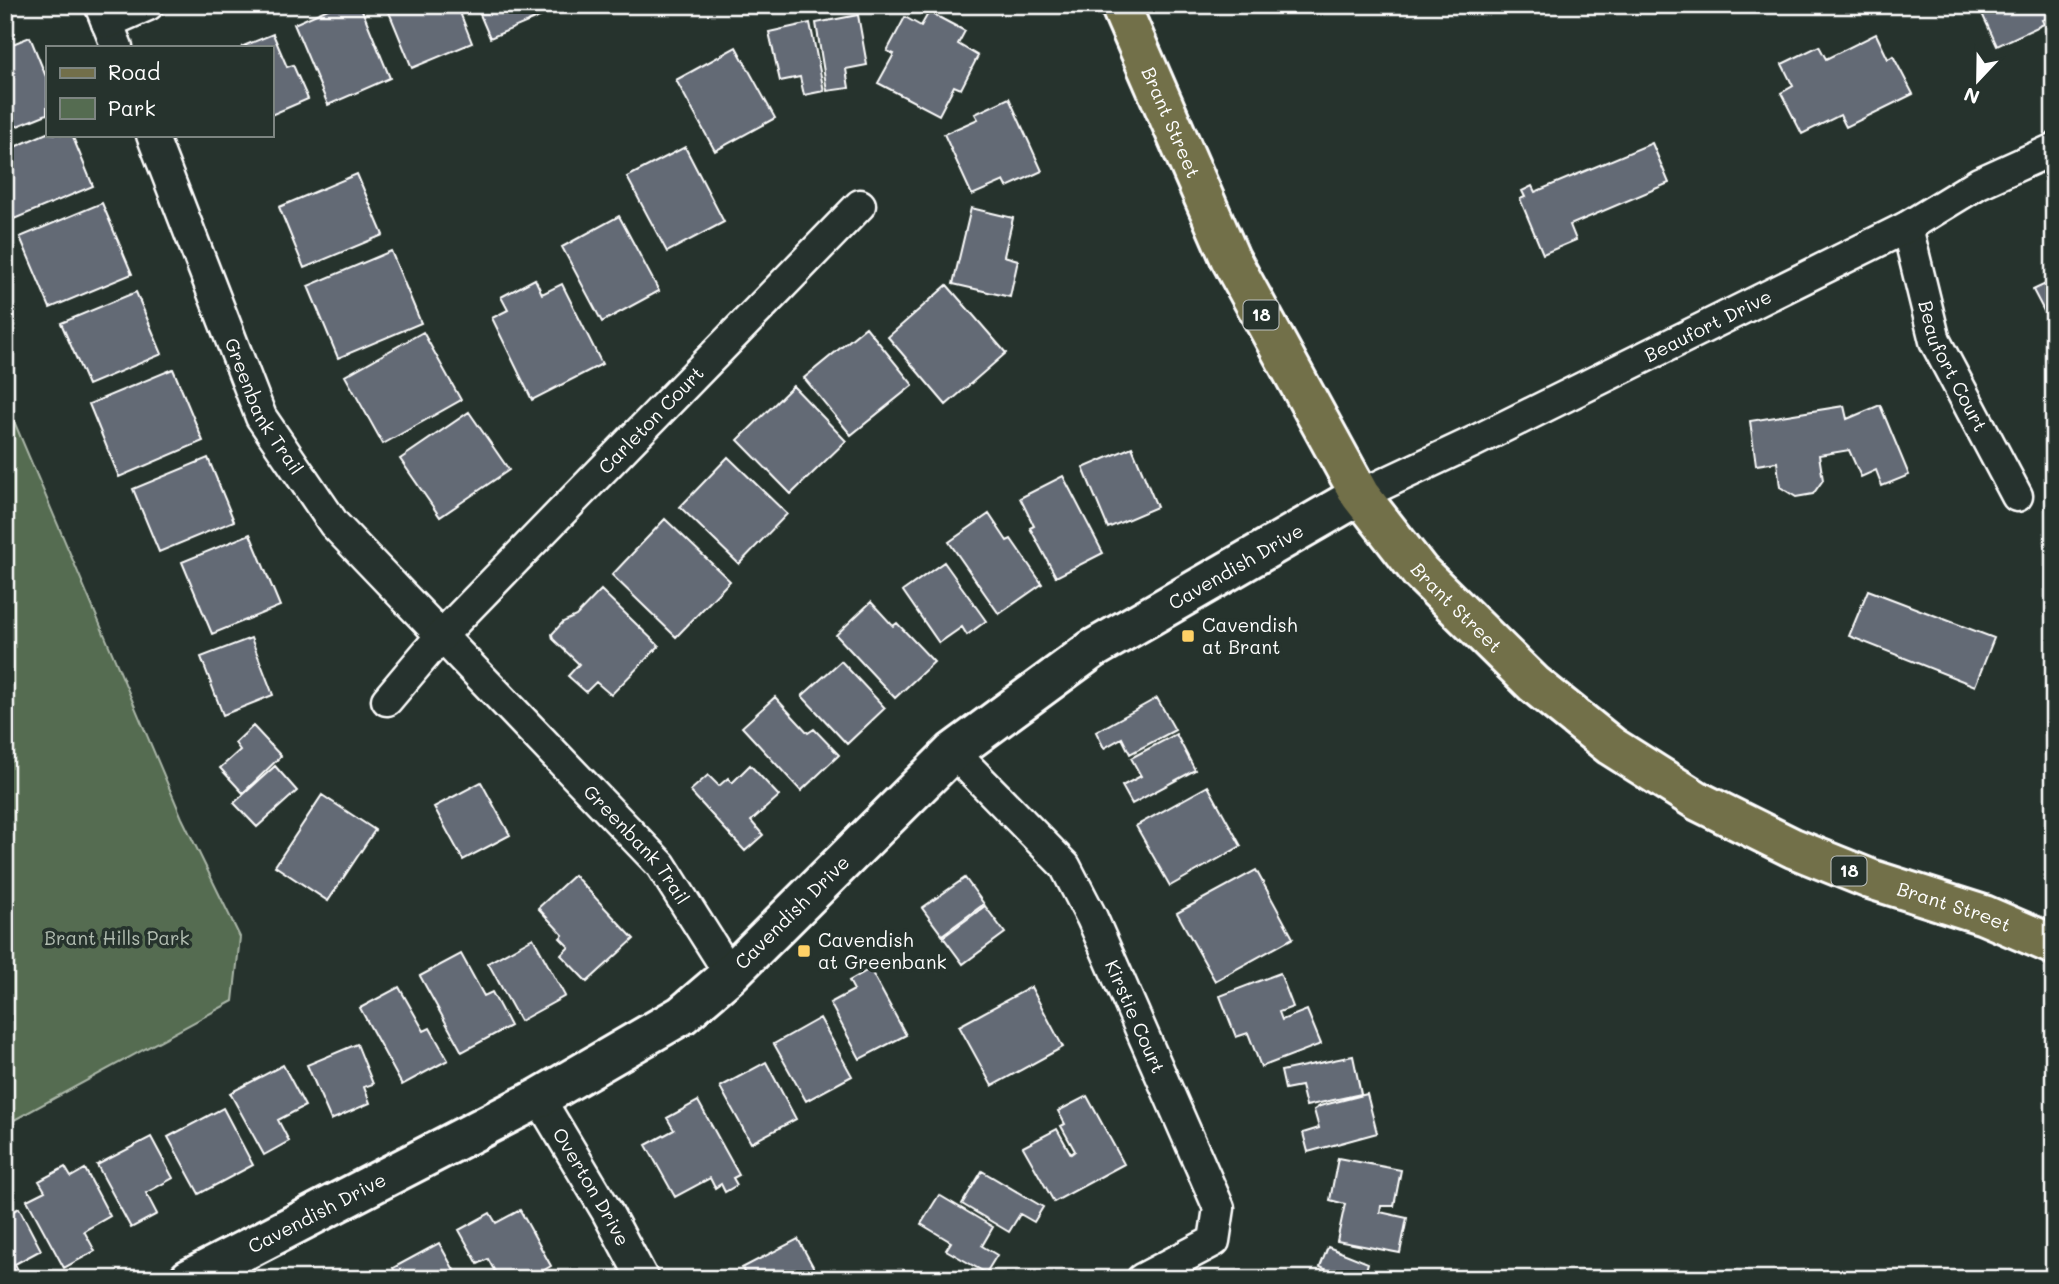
<svg xmlns="http://www.w3.org/2000/svg" width="2059" height="1284" font-family="Mali,sans-serif">
<style>
.green{fill:#556c51;stroke:#aab6a8;stroke-width:2}
.building{fill:#636a75;stroke:#fff;stroke-width:2}
.lines{fill:none;stroke-linecap:round;stroke-linejoin:round}
.street-casing{stroke:#fff;stroke-width:35}
.secondary-casing{stroke:#fff;stroke-width:44}
.primary-casing{stroke:#fff;stroke-width:44}
.path{stroke:#fff;stroke-width:4.5;stroke-dasharray:5 5;stroke-linecap:butt}
.street{stroke:#26332d;stroke-width:30}
.secondary{stroke:#26332d;stroke-width:38}
.primary{stroke:#726f4a;stroke-width:38}
.poi-dot{fill:#ffd166;stroke:#26332d;stroke-width:2.5}
.labels{text-anchor:middle;stroke-width:7;stroke-linejoin:round;paint-order:stroke}
.shield{fill:#26332d;stroke:#bec2c0;stroke-width:2}
.shield-label{font-size:18px;font-weight:bold;fill:#fff}
.street-label{font-size:19px;fill:#fff;stroke:#26332d}
.poi-label{font-size:19px;fill:#fff;stroke:#26332d;text-anchor:start}
.park-label{font-size:19px;fill:#b2bdb1;stroke:#26332d}
</style>
<rect width="100%" height="100%" fill="#26332d"/>
<filter id="ink" filterUnits="userSpaceOnUse"><feTurbulence type="fractalNoise" baseFrequency=".0143" numOctaves="2"/><feDisplacementMap in="SourceGraphic" scale="14" xChannelSelector="R" yChannelSelector="G"/><feConvolveMatrix kernelMatrix="1 2 1 2 8 2 1 2 1" color-interpolation-filters="sRGB"/></filter>
<g filter="url(#ink)">
<path class="green" d="M5,400L182,818L240,937L233,1001L5,1125Z"/>
<path class="building" d="M337,5H360L390,78L328,105L294,24Z
M386,5H457L472,43L412,68Z
M476,5H563V7L490,38Z
M1978,5H2054V15L2042,20L2044,24L1997,46Z
M929,12L965,31L958,44L978,56L961,89L954,86L939,115L878,83L894,54L887,51L905,17L921,26Z
M858,15L867,65L846,69L849,88L827,91L816,23Z
M810,23L824,91L804,95L800,77L780,81L769,32Z
M273,34L287,67L293,65L308,99L271,115V47H241Z
M1876,34L1888,59L1893,56L1913,94L1846,127L1840,115L1802,134L1781,93L1793,86L1782,64L1819,46L1826,59Z
M30,37L47,79V114L5,131V47Z
M736,47L775,118L715,151L676,80Z
M1009,98L1042,171L1007,187L1004,181L972,195L944,134L978,119L975,114Z
M47,133L72,135L93,186L14,219L5,198V151Z
M1652,143L1669,183L1570,225L1576,240L1543,254L1520,199L1525,197L1522,191L1532,186L1535,192Z
M685,147L724,222L667,252L627,177Z
M357,174L383,235L304,268L279,207Z
M102,203L132,274L50,308L20,237Z
M971,208L1013,218L1004,256L1018,260L1010,297L953,284Z
M619,216L659,291L602,322L562,247Z
M391,251L421,323L338,358L308,286Z
M535,279L542,294L562,284L602,364L532,400L492,318L508,310L501,297Z
M2054,280V330L2033,290Z
M947,285L1006,353L946,405L888,337Z
M136,292L162,354L88,385L61,323Z
M866,327L913,385L851,435L804,378Z
M423,332L461,400L383,444L345,376Z
M173,369L203,441L119,477L89,404Z
M793,386L846,441L791,494L738,440Z
M1880,405L1909,475L1882,486L1876,470L1861,477L1849,450L1819,455L1823,480L1813,494L1796,497L1780,487L1777,462L1756,465L1750,421L1844,406L1847,419Z
M469,412L509,470L440,517L400,459Z
M1132,447L1157,507L1108,528L1083,468Z
M728,457L787,514L739,564L680,507Z
M208,458L234,521L159,552L133,489Z
M1063,476L1103,553L1056,577L1030,528L1034,526L1020,498Z
M989,514L1007,541L1011,539L1042,584L999,614L949,542Z
M665,519L730,581L676,637L612,575Z
M250,534L280,606L212,634L182,562Z
M944,562L986,621L967,635L962,627L939,643L903,591Z
M601,590L659,646L611,695L596,682L586,692L568,676L579,664L553,639L552,634L563,622L576,616Z
M1868,590L1994,638L1975,686L1849,636Z
M871,602L893,626L897,623L934,662L895,698L836,635Z
M251,638L273,695L223,715L201,657Z
M841,661L885,708L847,744L802,696Z
M775,697L808,733L814,729L839,755L801,791L742,727Z
M1157,698L1175,730L1130,754L1122,738L1104,748L1096,732Z
M253,726L281,756L243,793L220,768L240,750L235,743Z
M1176,734L1195,770L1132,804L1122,786L1141,776L1131,758Z
M750,765L779,796L751,821L763,835L745,851L690,791L708,775L719,786L728,778L732,783Z
M275,766L297,791L257,827L234,803Z
M481,782L510,835L463,860L434,807Z
M1208,786L1241,846L1170,886L1136,826Z
M322,795L375,830L328,901L275,866Z
M1256,870L1293,938L1215,981L1177,913Z
M574,875L634,939L587,982L561,955L569,947L560,938L563,935L538,908Z
M965,878L984,904L942,935L922,908Z
M985,906L1005,933L963,964L943,937Z
M533,938L565,996L520,1021L488,963Z
M461,954L484,996L492,992L510,1026L462,1052L420,976Z
M870,969L906,1035L860,1059L830,1003L854,990L849,981Z
M1280,973L1293,1007L1279,1012L1282,1020L1307,1010L1321,1044L1261,1067L1248,1033L1236,1037L1220,996Z
M399,987L424,1031L430,1028L448,1060L402,1085L360,1008Z
M1031,987L1063,1047L992,1086L959,1026Z
M820,1018L852,1076L806,1101L774,1044Z
M357,1044L373,1084L364,1087L370,1103L331,1120L307,1065Z
M1353,1056L1361,1094L1306,1106L1301,1086L1285,1089L1281,1071Z
M766,1062L796,1119L751,1143L720,1087Z
M283,1065L305,1106L278,1120L289,1141L264,1155L230,1093Z
M1367,1094L1377,1133L1308,1152L1303,1133L1319,1128L1314,1110L1320,1106Z
M1087,1096L1124,1164L1054,1202L1023,1147L1057,1129L1071,1154L1075,1151L1061,1126L1065,1124L1058,1111Z
M698,1101L739,1175L733,1178L737,1185L725,1192L721,1184L715,1188L710,1178L675,1197L646,1145L674,1130L667,1118Z
M223,1108L253,1165L199,1194L168,1137Z
M151,1137L173,1178L146,1193L157,1214L131,1228L97,1165Z
M1338,1158L1401,1170L1394,1206H1381L1380,1212L1407,1218L1400,1253L1337,1241L1345,1204L1330,1200Z
M65,1167L71,1177L85,1169L110,1216L84,1231L95,1251L64,1268L27,1200L45,1191L39,1181Z
M982,1171L1043,1207L1034,1222L1020,1214L1009,1232L962,1204Z
M939,1195L993,1227L982,1246L997,1255L986,1273L946,1250L951,1242L921,1224Z
M19,1208L41,1250L15,1264L22,1279H5V1215Z
M520,1210L551,1266L529,1279H499L488,1259L478,1264L459,1230L490,1213L496,1223Z
M798,1239L820,1279H747L742,1268Z
M439,1243L459,1279H399L393,1268Z
M1328,1247L1368,1263L1366,1270L1389,1279H1333L1335,1273L1320,1267Z"/>
<g class="lines">
<defs>
<g id="street">
<path d="M100,5L117,47"/>
<path d="M107,23L148,5"/>
<path id="s1" d="M152,135L261,417L334,524L661,865L730,974"/>
<path id="s2" d="M1907,227L1935,341L2017,496"/>
<path id="s3" d="M1360,495L1473,442L1907,227L1979,183L2054,149"/>
<path id="s4" d="M387,700L441,636L860,205"/>
<path id="s5" d="M953,752L1065,866L1092,918L1219,1208L1214,1241L1142,1279"/>
<path id="s6" d="M539,1098L606,1210L643,1279"/>
</g>
<g id="secondary">
<path id="s7" d="M189,1279L539,1098L682,1015L730,974L953,752L1093,649L1360,495"/>
</g>
<g id="primary">
<path id="s8" d="M1120,5L1230,258L1360,495L1420,572L1534,684L1611,746L1698,801L1793,848L1870,879L1984,915L2054,945"/>
</g>
</defs>
<use href="#street" class="street-casing"/>
<use href="#secondary" class="secondary-casing"/>
<use href="#primary" class="primary-casing"/>
<path class="path" d="M5,7L10,5"/>
<use href="#street" class="street"/>
<use href="#secondary" class="secondary"/>
<use href="#primary" class="primary"/>
</g>
</g>
<g class="poi-dot">
<rect x="1181" y="629" width="14" height="14" rx="3.5"/>
<rect x="797" y="944" width="14" height="14" rx="3.5"/>
</g>
<g class="labels">
<g class="shield">
<rect x="1243.5" y="300.5" width="35" height="29" rx="5"/>
<rect x="1831.5" y="856.5" width="35" height="29" rx="5"/>
</g>
<g class="shield-label">
<text x="1261" y="321">18</text>
<text x="1849" y="877">18</text>
</g>
<g class="street-label">
<text dy="7" stroke="none"><textPath href="#s8" startOffset="128">Brant Street</textPath></text>
<text dy="7" stroke="none"><textPath href="#s3" startOffset="387">Beaufort Drive</textPath></text>
<text dy="7" stroke="none"><textPath href="#s2" startOffset="147">Beaufort Court</textPath></text>
<text dy="7" stroke="none"><textPath href="#s1" startOffset="294">Greenbank Trail</textPath></text>
<text dy="7" stroke="none"><textPath href="#s4" startOffset="385">Carleton Court</textPath></text>
<text dy="7" stroke="none"><textPath href="#s7" startOffset="1276">Cavendish Drive</textPath></text>
<text dy="7" stroke="none"><textPath href="#s8" startOffset="695">Brant Street</textPath></text>
<text dy="7" stroke="none"><textPath href="#s1" startOffset="873">Greenbank Trail</textPath></text>
<text dy="7" stroke="none"><textPath href="#s8" startOffset="1283">Brant Street</textPath></text>
<text dy="7" stroke="none"><textPath href="#s7" startOffset="710">Cavendish Drive</textPath></text>
<text dy="7" stroke="none"><textPath href="#s5" startOffset="326">Kirstie Court</textPath></text>
<text dy="7" stroke="none"><textPath href="#s6" startOffset="103">Overton Drive</textPath></text>
<text dy="7" stroke="none"><textPath href="#s7" startOffset="144">Cavendish Drive</textPath></text>
</g>
<g class="poi-label">
<text x="1202" y="632">Cavendish<tspan x="1202" dy="22">at Brant</tspan></text>
<text x="818" y="947">Cavendish<tspan x="818" dy="22">at Greenbank</tspan></text>
</g>
<g class="park-label">
<text x="117" y="945">Brant Hills Park</text>
</g>
</g>
<rect width="2059" height="1284" fill="none" stroke="#26332d" stroke-width="28"/>
<rect x="14" y="14" width="2031" height="1256" fill="none" stroke="#fff" stroke-width="2.5" filter="url(#ink)"/>
<rect x="46" y="46" width="228" height="91" fill="#26332d" stroke="#7d8581" stroke-width="2"/>
<rect x="60" y="68" width="35" height="10" fill="#726f4a" stroke="#7d8581" stroke-width="2"/>
<text x="108" y="80" font-size="21" fill="#ffffff">Road</text>
<rect x="60" y="98" width="35" height="21" fill="#556c51" stroke="#7d8581" stroke-width="2"/>
<text x="108" y="116" font-size="21" fill="#ffffff">Park</text>
<g transform="translate(1978 80) rotate(202)" stroke="#26332d" stroke-width="5" paint-order="stroke">
<path d="M0-5L12 26L0 18L-12 26Z" fill="#ffffff"/>
<text y="-10" font-size="19" font-weight="bold" text-anchor="middle" fill="#ffffff">N</text>
</g>
</svg>
